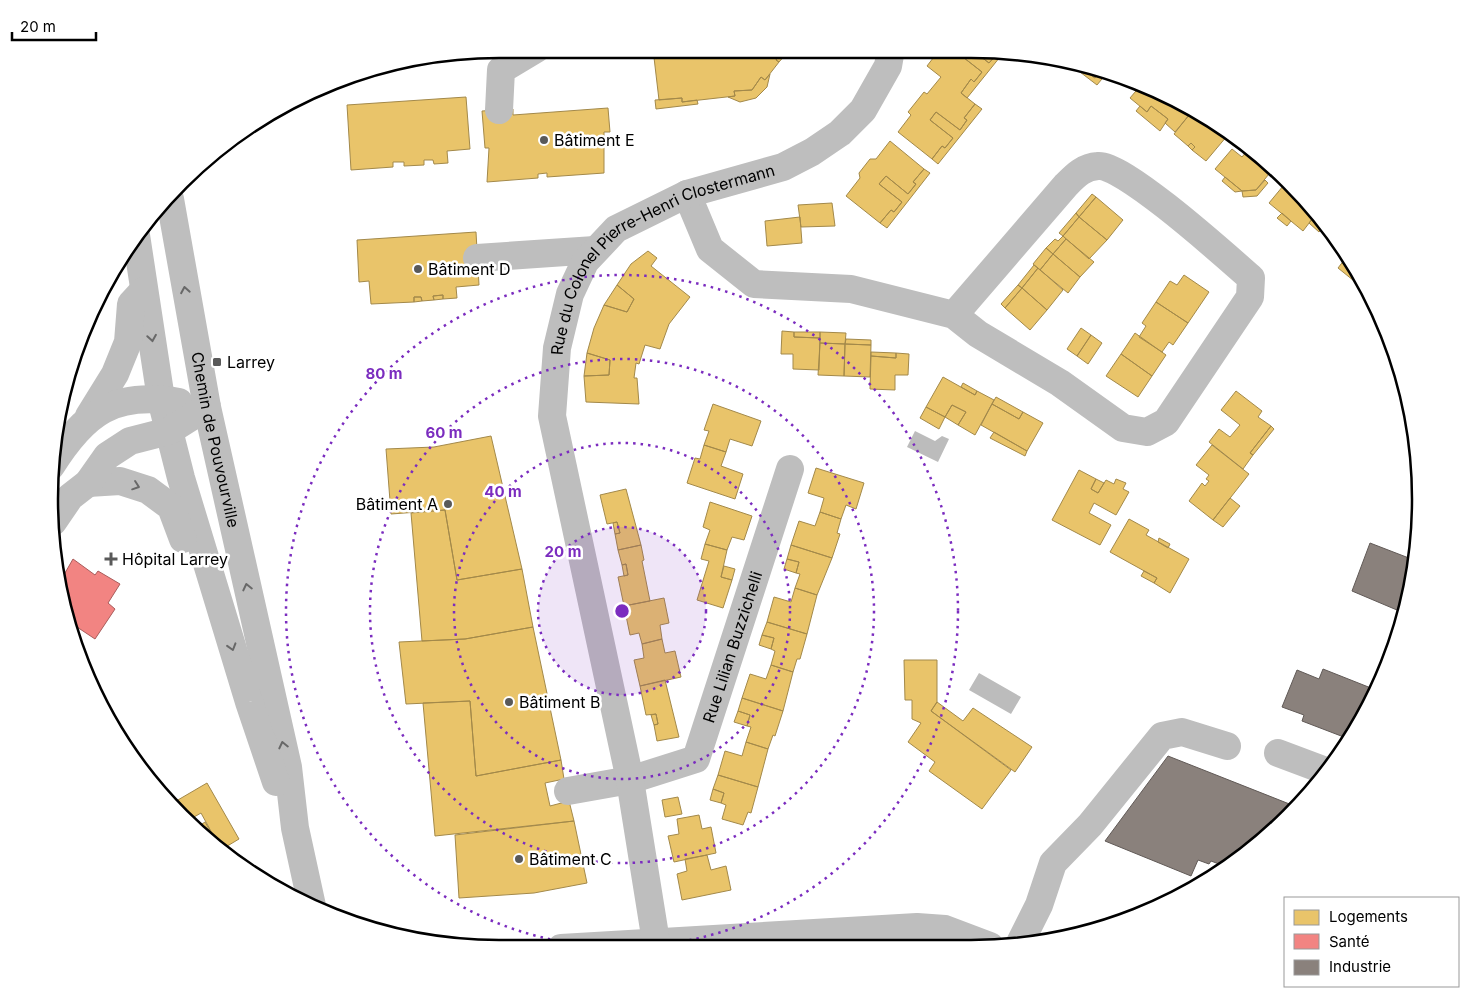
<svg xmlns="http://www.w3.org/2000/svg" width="1469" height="997" font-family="Inter,sans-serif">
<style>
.water{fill:#bcbcbc}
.homes{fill:#e9c46a;stroke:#a3894a}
.health{fill:#f28482;stroke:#a95c5b}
.industry{fill:#8a817c;stroke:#615a57}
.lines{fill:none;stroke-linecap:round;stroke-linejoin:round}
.minor{stroke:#bebebe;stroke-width:28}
.oneway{stroke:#686868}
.ring{fill:none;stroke:#7b2cbf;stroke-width:2.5;stroke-dasharray:2.5 5}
.poi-dot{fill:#595959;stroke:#fff;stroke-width:2}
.labels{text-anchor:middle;stroke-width:5;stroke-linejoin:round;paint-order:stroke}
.poi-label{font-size:16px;fill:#000;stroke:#fff;text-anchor:start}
.street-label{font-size:16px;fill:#000;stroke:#fff}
.rim{fill:none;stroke:#000;stroke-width:2.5}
.centre{fill:#7b2cbf;stroke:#fff;stroke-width:2.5}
.ring-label{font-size:15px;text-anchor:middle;font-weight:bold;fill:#7b2cbf;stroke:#fff;stroke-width:5;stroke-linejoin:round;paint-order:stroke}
</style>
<rect width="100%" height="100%" fill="#fff"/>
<path class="water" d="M915,431L935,441L942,436L949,439L938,462L907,447Z
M979,673L1021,697L1011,714L969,690Z"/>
<path class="homes" d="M653,49H779L782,51L776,60L779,62L765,80L761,77L752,90L734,91L735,96L682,102V98L659,100Z
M940,49H963L959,54L982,72L974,82L971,79L961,93L975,104L964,118L967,120L960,130L936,112L930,120L953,138L945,148L942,146L932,159L898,132L911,115L908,112L924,92L927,94L941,77L927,66Z
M963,49H971L989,63L997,54L994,51L1004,52L967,98L961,93L971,79L974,82L982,72L959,54Z
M971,49L994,51L997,54L989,63Z
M782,51L786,54L779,62L776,60Z
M1063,59L1086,67L1085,71L1095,78L1100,72L1106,74L1097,85Z
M1086,67L1100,72L1095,78L1085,71Z
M770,74L767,87L756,98L740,102L728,97L735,96L734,91L752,90L761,77L765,80Z
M1141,85L1170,95L1191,113L1175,132L1165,123L1168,119L1151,106L1147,112L1130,98Z
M466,97L470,149L447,151L448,163L434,164L433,160H424V165L404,166V162H393V167L351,170L347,105Z
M682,98V102L697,100L698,104L656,109L655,100Z
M975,104L982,109L938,164L932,159L942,146L945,148L953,138L930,120L936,112L960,130L967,120L964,118Z
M1184,105L1192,111L1191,113L1182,107Z
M1140,106L1147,112L1151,106L1168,119L1160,131L1136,111Z
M608,108L610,132H604V173L547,177V173L538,174V178L487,182L489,148H485L482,111L513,109V115Z
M1192,111L1227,136L1206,161L1192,150L1195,147L1191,143L1188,146L1174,134Z
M890,141L924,169L913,182L916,184L908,194L886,176L879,184L902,202L894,212L891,210L880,223L846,196L860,178L859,173L870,159H876Z
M1191,143L1195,147L1192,150L1188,146Z
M1232,149L1242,157L1247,151L1273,169L1256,190L1242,191L1215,169Z
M924,169L930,173L887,228L880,223L891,210L894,212L902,202L879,184L886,176L908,194L916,184L913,182Z
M1225,177L1242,191L1235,192L1222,181Z
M1265,180L1268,183L1257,196L1243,197L1242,191L1256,190Z
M1288,180L1316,214L1303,231L1269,203Z
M1092,194L1096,197L1079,217L1076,213Z
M1096,197L1123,220L1107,240L1079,217Z
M832,203L835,226L801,227L798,205Z
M1076,213L1079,217L1063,236L1059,233Z
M1282,213L1291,221L1287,226L1277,218Z
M1316,214L1325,224L1319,232L1309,223Z
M800,217L802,243L767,246L765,221Z
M1079,217L1107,240L1089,259L1063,236Z
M476,232L479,285L456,287L457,298L443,299V295L433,296L434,300L422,301L421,297H414V302L371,304L369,281L359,282L357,240Z
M1063,236L1066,239L1053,254L1046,248L1055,239L1058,241Z
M1066,239L1094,262L1080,277L1053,254Z
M1046,248L1053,254L1040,270L1033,264Z
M648,251L657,258L651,266L690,297L669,324L660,349L645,345L639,364L636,363L634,378H637L639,404L586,402L584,376L609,375L610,360L587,353L594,328L604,305L627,312L634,299L617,285L631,264Z
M1053,254L1080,277L1068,293L1040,270Z
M1348,255L1365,287L1364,289L1338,268Z
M1034,265L1038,268L1022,288L1018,285Z
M1038,268L1063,290L1047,310L1022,288Z
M1184,275L1209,292L1188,323L1156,302L1170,281L1177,285Z
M617,285L634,299L627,312L604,305Z
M1018,285L1022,288L1005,308L1001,304Z
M1022,288L1047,310L1030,330L1005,308Z
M443,295V299L434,300L433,296Z
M414,297H421L422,301L414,302Z
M1156,302L1188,323L1173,345L1169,342L1162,352L1139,337L1146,326L1142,323Z
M1081,328L1091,335L1077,356L1067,349Z
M782,331L794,332V337L820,338L819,370L793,369V354H781Z
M794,332H820V338L794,337Z
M820,332L846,333L845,344L820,343Z
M1135,333L1166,355L1152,376L1121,354Z
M1091,335L1102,343L1088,364L1077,356Z
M846,339L871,340V345L845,344Z
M820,343L845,344L844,376L818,375Z
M845,344L871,345L870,377L844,376Z
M871,352L896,353V358L871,356Z
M587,353L610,360L609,375L584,376Z
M896,353L909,354L908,375H895V390L870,389L871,356L896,358Z
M1121,354L1152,376L1138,397L1106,376Z
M943,377L975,395L977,391L994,400L975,435L958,425L966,412L952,405L945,417L926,407Z
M963,383L977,391L975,395L961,387Z
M1236,391L1262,411L1258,417L1271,426L1250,453L1253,455L1243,469L1209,442L1219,429L1230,437L1240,425L1221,410Z
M996,397L1023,412L1019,419L992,404Z
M713,404L761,421L752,446L730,439L726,452L704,445L709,431L704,430Z
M992,404L1019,419L1023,412L1043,423L1027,451L981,425Z
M952,405L966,412L958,425L945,417Z
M926,407L945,417L939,429L920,418Z
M1271,426L1274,429L1253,455L1250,453Z
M994,432L1027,451L1025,456L990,438Z
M491,436L522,569L457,580L445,510L391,514L386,449L434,447Z
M704,445L726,452L721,466L743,474L735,499L687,483L695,458L700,459Z
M1212,445L1249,474L1213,520L1189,501L1202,483L1205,486L1209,481L1206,479L1209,475L1196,465Z
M816,468L864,483L856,509L846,505L841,519L820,512L824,498L808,493Z
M1079,470L1096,479L1091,489L1098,493L1106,480L1114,484L1116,479L1126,483L1123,489L1129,492L1116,515L1094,503L1089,513L1111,525L1100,545L1052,520Z
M1096,479L1104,483L1098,493L1091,489Z
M626,489L641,545L618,550L615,534L620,533L617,522L607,524L600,495Z
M1230,498L1240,506L1223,527L1213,520Z
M710,502L752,516L744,540L732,537L727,550L705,544L710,530L703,527Z
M445,510L457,580L522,569L533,627L465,639L422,641L411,513Z
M820,512L841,519L837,533L840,534L832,558L791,545L799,521L815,526Z
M1129,519L1149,530L1146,535L1189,559L1170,593L1154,583L1157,578L1110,552Z
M617,522L620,533L615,534L613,523Z
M1159,538L1170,544L1168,548L1158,542Z
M705,544L727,550L721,577L732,580L723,608L697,600L709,561L701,559Z
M641,545L644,560L642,561L650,601L624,606L618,577L628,575L626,564L622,565L618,550Z
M791,545L832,558L817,595L795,588L800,574L796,573L799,562L787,559Z
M787,559L799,562L796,573L784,569Z
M626,564L628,575L624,576L622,565Z
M724,566L735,569L732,580L721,577Z
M1144,571L1157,578L1154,583L1141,576Z
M795,588L817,595L807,634L767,622L774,597L791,602Z
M664,598L669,623L660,625L662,639L642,644L639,633L630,635L624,606Z
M767,622L807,634L800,659H797L793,672L771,665L775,651L771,649L774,638L762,635Z
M533,627L561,760L476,776L470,701L406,704L399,642L465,639Z
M762,635L774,638L771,649L759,645Z
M662,639L665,653L675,651L681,677L640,686L634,660L644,658L642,644Z
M904,660H937V702L931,711L1011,770L982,809L929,771L935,762L908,742L921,723L912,719V700H905Z
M771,665L793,672L783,711L742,698L750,674L766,679Z
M665,680L679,737L657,741L654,725L658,724L656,714L646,715L640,686Z
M742,698L783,711L775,736L773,735L768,749L746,742L751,727L747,726L750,715L738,711Z
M470,701L476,776L561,760L564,779L545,783L550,806L569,801L574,821L435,836L423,703Z
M937,702L963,721L973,708L1032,747L1015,772L931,711Z
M738,711L750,715L747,726L734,722Z
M656,714L658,724L654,725L651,715Z
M746,742L768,749L758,787L718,775L725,751L742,756Z
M718,775L758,787L751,813L748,812L743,825L722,819L726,805L721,803L724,793L713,789Z
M207,783L239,839L224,848L218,844L201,813L187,821L171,804Z
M713,789L724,793L721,803L710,800Z
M678,797L682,814L665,817L662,800Z
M699,815L702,829L711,827L716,853L674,862L668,836L679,834L677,819Z
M574,821L587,883L534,893L459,898L455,835Z
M205,822L218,844L196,828Z
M707,855L711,870L726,866L731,890L682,900L677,874L687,871L685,859Z"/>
<path class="health" d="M73,559L95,575L98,571L120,584L108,603L115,609L95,639L74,625L73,627L57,587Z"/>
<path class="industry" d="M1370,543L1414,560L1412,586L1404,613L1352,591Z
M1323,669L1376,690L1349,739L1302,721L1304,715L1282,707L1297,670L1319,679Z
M1168,756L1297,807L1289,816L1224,870L1218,868L1219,864L1211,861L1209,864L1198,860L1191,876L1105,841Z"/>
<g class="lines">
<g class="minor">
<path d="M499,110L501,70L536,49"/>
<path d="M687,194L710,249L754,284L851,289L954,315L978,334L1060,383L1123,428L1147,432L1166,422L1250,297L1251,278C1228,258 1123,163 1098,166C1083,167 1075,176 1066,185L954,315"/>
<path id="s1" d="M170,199L207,407L288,767L295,828L312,906"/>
<path d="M136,235L161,399L181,478L249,702L276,782"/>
<path d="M477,258L595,250"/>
<path d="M89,416L115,374L128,342L131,304L143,291"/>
<path d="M51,466C85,412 114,391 179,402"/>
<path d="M88,483L120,481L148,490L171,507L183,539"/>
<path d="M53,522L70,497L88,483L107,456L130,441L169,431L207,407"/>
<path d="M1278,753L1326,771"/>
<path id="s2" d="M568,791L630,780L696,759L790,469"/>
<path d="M1020,943L1039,905L1053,863L1090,825L1162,736L1182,732L1227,746"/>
<path d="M561,948L917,927L945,929L990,946"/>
<path id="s3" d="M657,948L630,780L552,416L557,348L570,294L585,262L616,229L687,194L783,167L812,152L840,133L863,110L888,66L891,49"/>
</g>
</g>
<defs><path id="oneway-chevron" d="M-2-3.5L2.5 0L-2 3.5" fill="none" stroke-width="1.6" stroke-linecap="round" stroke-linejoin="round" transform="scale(1.25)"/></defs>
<g class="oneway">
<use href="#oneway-chevron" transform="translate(185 290) rotate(-100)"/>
<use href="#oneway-chevron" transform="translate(152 338) rotate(81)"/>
<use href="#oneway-chevron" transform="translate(136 486) rotate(19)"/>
<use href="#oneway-chevron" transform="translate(247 587) rotate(-103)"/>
<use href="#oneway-chevron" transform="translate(232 647) rotate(73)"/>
<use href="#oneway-chevron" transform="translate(283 745) rotate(-103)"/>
</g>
<circle cx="622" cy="611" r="84" fill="#7b2cbf" fill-opacity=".12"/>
<g class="ring">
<circle cx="622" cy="611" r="84"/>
<circle cx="622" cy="611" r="168"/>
<circle cx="622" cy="611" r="252"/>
<circle cx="622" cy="611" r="336"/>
</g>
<g class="poi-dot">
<circle cx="544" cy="140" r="5"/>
<circle cx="418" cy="269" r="5"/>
<rect x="212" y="357" width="10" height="10" rx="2.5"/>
<circle cx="448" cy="504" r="5"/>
<path d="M108.5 551.5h5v5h5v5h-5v5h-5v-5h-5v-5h5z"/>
<circle cx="509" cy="702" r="5"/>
<circle cx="519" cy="859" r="5"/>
</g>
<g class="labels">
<g class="poi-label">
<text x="554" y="146">Bâtiment E</text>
<text x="428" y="275">Bâtiment D</text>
<text x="227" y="368">Larrey</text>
<text x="438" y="510" text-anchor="end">Bâtiment A</text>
<text x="122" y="565">Hôpital Larrey</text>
<text x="519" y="708">Bâtiment B</text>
<text x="529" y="865">Bâtiment C</text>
</g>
<g class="street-label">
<text dy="6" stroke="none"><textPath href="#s3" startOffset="760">Rue du Colonel Pierre-Henri Clostermann</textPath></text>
<text dy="6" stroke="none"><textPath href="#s1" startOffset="245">Chemin de Pouvourville</textPath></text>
<text dy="6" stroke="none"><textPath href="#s2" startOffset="250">Rue Lilian Buzzichelli</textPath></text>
</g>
</g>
<path d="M0 0H1469V997H0ZM499 58H971A441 441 0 0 1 1412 499V499A441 441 0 0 1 971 940H499A441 441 0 0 1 58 499V499A441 441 0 0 1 499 58Z" fill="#fff" fill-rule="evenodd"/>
<path class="rim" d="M499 58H971A441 441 0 0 1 1412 499V499A441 441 0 0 1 971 940H499A441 441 0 0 1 58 499V499A441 441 0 0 1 499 58Z"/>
<circle cx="622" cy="611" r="8" class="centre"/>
<g class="ring-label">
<text x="384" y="379">80 m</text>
<text x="444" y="438">60 m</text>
<text x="503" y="497">40 m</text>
<text x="563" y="557">20 m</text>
</g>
<rect x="1284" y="897" width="175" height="90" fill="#ffffff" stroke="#999999"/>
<rect x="1294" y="910" width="25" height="15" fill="#e9c46a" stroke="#999999"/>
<text x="1329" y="922" font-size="15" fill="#000000">Logements</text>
<rect x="1294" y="934" width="25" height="15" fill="#f28482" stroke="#999999"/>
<text x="1329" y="947" font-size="15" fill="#000000">Santé</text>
<rect x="1294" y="960" width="25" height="15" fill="#8a817c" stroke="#999999"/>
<text x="1329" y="972" font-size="15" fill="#000000">Industrie</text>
<path d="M12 32v8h84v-8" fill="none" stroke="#000000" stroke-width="2.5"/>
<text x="20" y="32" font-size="15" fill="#000000" stroke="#ffffff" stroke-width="4" paint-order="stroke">20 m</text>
</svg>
